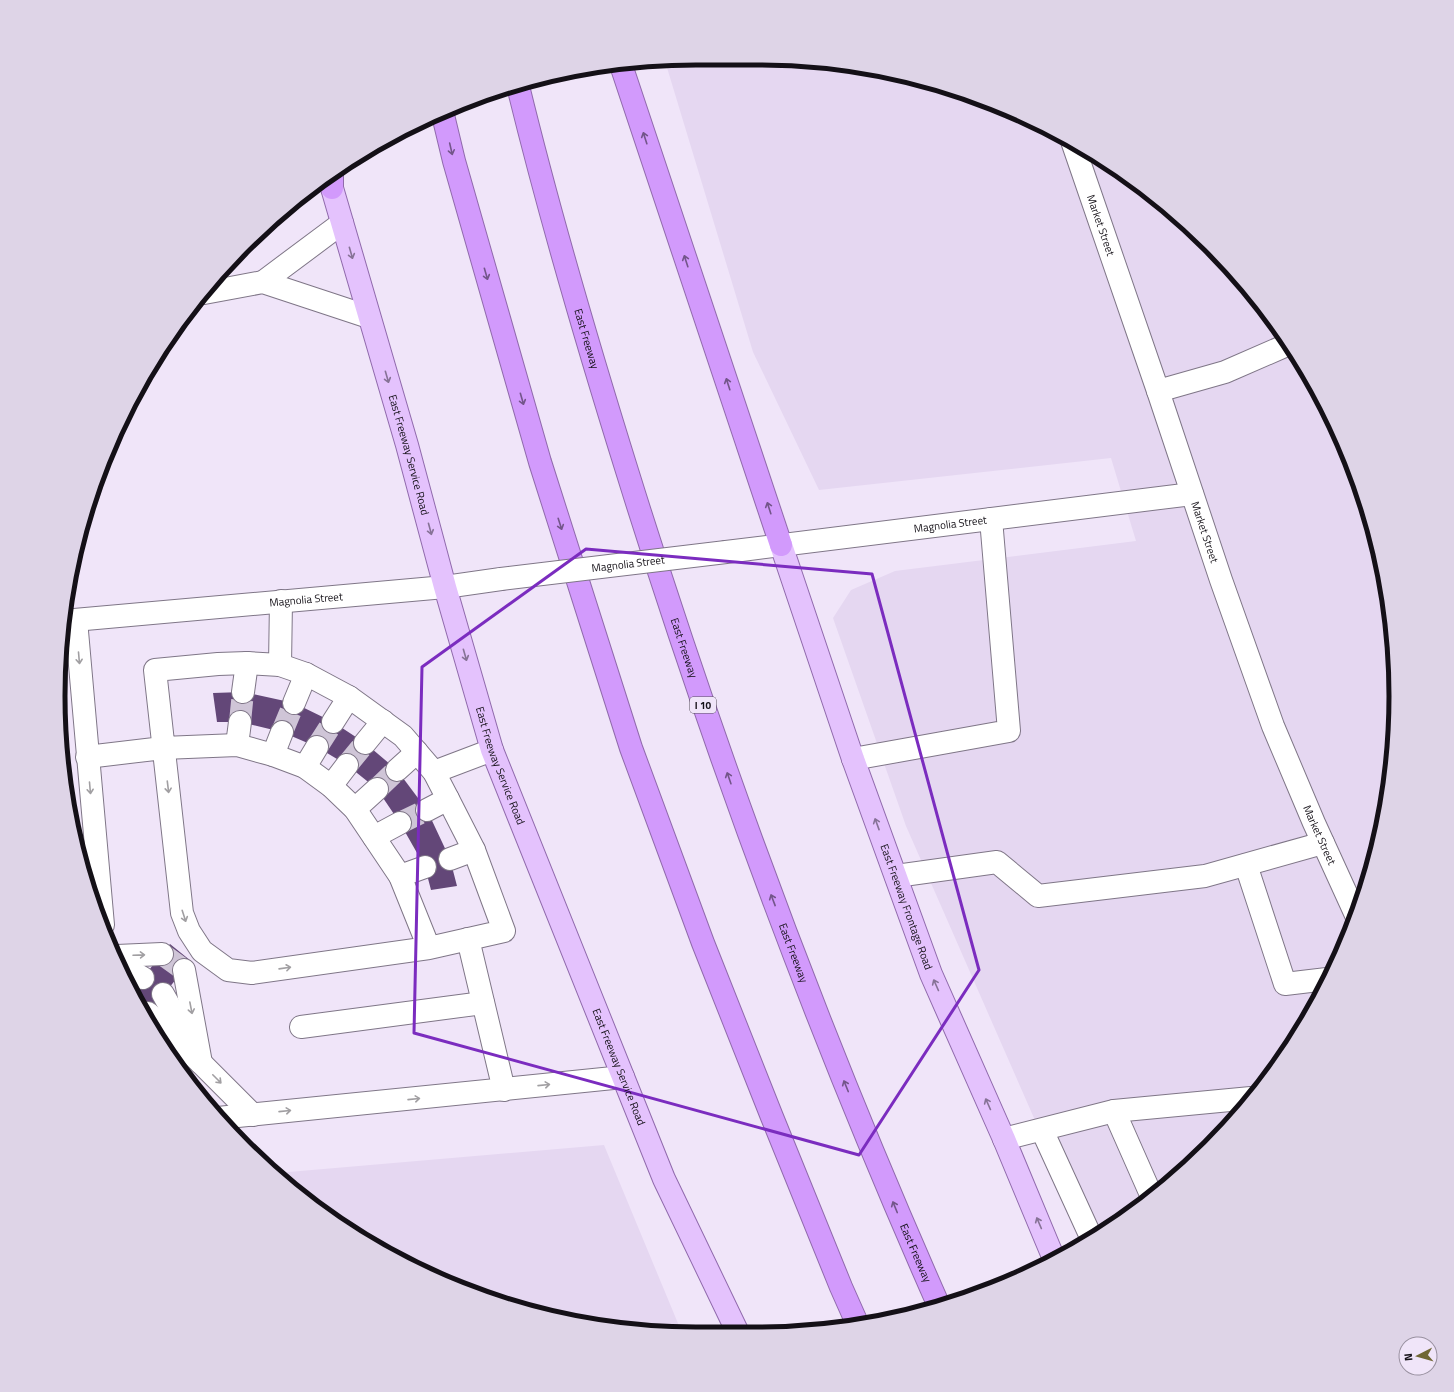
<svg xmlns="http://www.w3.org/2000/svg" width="1454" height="1392" font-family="'Titillium Web',sans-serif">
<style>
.built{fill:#e5d7f1}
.building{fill:#634778}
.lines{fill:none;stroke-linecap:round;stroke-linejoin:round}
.minor-tunnel{stroke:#cfc5d7;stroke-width:22;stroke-dasharray:22 11;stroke-linecap:butt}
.minor-casing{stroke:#7f7687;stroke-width:24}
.major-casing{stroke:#906aac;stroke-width:24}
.highway-casing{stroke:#906aac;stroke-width:24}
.minor{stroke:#fff;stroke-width:22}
.major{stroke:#e4c2fd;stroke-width:22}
.highway{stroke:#d29afc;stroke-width:22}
.minor-bridge-casing{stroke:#7f7687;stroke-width:24;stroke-linecap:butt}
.minor-bridge{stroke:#fff;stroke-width:22}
.oneway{stroke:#73558a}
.oneway2{stroke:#867296}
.oneway3{stroke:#a19fa2}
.marked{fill:none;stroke:#7b2cbf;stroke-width:3;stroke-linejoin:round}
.labels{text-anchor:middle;stroke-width:4;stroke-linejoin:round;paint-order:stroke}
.shield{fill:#f0e5f9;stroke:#56505b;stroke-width:1}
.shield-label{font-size:10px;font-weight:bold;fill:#141017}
.street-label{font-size:11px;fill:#141017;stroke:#f0e5f9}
.rim{fill:none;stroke:#141017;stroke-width:5}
</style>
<rect width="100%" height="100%" fill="#f0e5f9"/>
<path class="built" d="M696,58L841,63L963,92L1077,143L1178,216L1264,307L1330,414L1374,531L1395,654L1391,779L1362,901L1311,1015L1238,1116L1147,1202L1087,1239L906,826L833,618L851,590L895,571L1136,541L1111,458L819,490L753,352L665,61Z
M604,1145L682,1333H654L531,1312L414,1268L307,1202L277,1173Z"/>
<path class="building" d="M1371,525L1374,531L1389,618H1384Z
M1389,623L1395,654L1394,677H1392L1385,624Z
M243,692L294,703L333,722L365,743L397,770L427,810L450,859L457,886L431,890L425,867L400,823L377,789L347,765L317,747L282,732L240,722H217L213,693Z
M170,944L191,961L145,1017L132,991Z"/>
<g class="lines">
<path class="minor-tunnel" d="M240,722L243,692
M282,732L294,703
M317,747L333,722
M347,765L365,743
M377,789L397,770
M400,823L427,810
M162,954L184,970"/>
<defs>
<g id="minor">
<path id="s1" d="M1072,141L1158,391L1221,580L1273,726L1314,823L1356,915"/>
<path d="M263,282L342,223"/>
<path d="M204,293L263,282L369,317"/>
<path d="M1158,391L1225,372L1287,345"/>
<path id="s2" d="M726,552L1192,494"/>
<path d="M76,620L103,925"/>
<path id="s3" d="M63,621L445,587L501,579"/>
<path d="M280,665L281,601"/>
<path d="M243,692L247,663"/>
<path d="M294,703L306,674"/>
<path d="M333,722L349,697"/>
<path d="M365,743L383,721"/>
<path d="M237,745L240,722"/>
<path d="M273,755L282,732"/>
<path d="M87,757L163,748L237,745L273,755L305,767L331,786L355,809L400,876L429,948L504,931L474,850L448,799L434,772L403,736L349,697L306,674L280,665L247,663L218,664L155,670L182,913L189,931L202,951L228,970L252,973L429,948"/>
<path d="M853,759L1009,731L991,519"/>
<path d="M305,767L317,747"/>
<path d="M397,770L417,752"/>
<path d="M434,772L492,750"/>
<path d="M331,786L347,765"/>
<path d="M355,809L377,789"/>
<path d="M427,810L448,799"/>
<path d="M374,837L400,823"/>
<path d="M450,859L474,850"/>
<path d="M1246,865L1285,984L1327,979"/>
<path d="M400,876L425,867"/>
<path d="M896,876L997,862L1038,896L1205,876L1323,843"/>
<path d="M468,939L504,1090"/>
<path d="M117,956L162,954"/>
<path d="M121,965L143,978"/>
<path d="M184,970L201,1063"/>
<path d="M163,994L192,1046"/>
<path d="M148,1013L201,1063L253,1115"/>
<path d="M301,1027L483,1003"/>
<path d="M1114,1111L1152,1197"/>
<path d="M218,1118L623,1077"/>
<path d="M1042,1130L1091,1237"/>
<path d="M1004,1139L1114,1111L1251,1098"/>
</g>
<g id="major">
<path id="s4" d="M329,175L332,188L407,445L445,587L492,750L664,1179L738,1333"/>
<path id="s5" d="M781,545L853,759L931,974L1004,1139L1054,1259"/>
</g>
<g id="highway">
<path d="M621,65L781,545"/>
<path id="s6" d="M518,86C550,217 588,346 628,474C716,757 819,1035 939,1306"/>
<path d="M442,111L454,161L540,462L631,748L703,943L772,1117L841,1287L857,1323"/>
<path d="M332,174V188"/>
</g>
</defs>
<use href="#minor" class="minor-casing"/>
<use href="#major" class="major-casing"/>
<use href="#highway" class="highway-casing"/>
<use href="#minor" class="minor"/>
<use href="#major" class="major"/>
<use href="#highway" class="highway"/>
<defs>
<g id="minor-bridge">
<path id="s7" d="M501,579L726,552"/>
</g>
</defs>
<use href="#minor-bridge" class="minor-bridge-casing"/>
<use href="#minor-bridge" class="minor-bridge"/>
</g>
<defs><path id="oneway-shaft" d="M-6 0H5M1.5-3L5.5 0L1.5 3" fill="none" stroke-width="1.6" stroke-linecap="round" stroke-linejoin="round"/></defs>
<g class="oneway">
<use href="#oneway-shaft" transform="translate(645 138) rotate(-108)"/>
<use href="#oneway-shaft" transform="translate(451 149) rotate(77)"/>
<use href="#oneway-shaft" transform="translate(686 261) rotate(-108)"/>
<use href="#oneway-shaft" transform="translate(486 274) rotate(74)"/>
<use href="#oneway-shaft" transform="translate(728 384) rotate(-108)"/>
<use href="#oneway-shaft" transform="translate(522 399) rotate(74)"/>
<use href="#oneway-shaft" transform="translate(769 508) rotate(-108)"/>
<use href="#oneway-shaft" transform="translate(560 524) rotate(72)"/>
<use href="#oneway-shaft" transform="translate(729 778) rotate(-109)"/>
<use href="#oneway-shaft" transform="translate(773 900) rotate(-111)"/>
<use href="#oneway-shaft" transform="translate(846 1086) rotate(-112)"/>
<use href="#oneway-shaft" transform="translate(895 1207) rotate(-112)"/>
</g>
<g class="oneway2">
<use href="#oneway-shaft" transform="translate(351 253) rotate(74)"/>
<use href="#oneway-shaft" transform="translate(387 377) rotate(74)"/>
<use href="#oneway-shaft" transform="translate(430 529) rotate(75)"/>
<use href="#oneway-shaft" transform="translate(465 655) rotate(74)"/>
<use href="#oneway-shaft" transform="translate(877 824) rotate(-110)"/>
<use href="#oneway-shaft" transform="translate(936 985) rotate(-114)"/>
<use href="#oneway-shaft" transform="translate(988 1104) rotate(-114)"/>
<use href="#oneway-shaft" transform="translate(1039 1223) rotate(-113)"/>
</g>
<g class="oneway3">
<use href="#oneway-shaft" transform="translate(79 658) rotate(85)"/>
<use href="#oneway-shaft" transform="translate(168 787) rotate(83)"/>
<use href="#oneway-shaft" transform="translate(90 788) rotate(85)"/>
<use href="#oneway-shaft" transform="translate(184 916) rotate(72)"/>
<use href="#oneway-shaft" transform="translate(139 955) rotate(-2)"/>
<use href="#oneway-shaft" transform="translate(285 968) rotate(-8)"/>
<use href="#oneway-shaft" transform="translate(191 1008) rotate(79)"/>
<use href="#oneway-shaft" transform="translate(217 1079) rotate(45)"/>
<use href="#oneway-shaft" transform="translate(544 1085) rotate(-6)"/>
<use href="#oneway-shaft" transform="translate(414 1099) rotate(-6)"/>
<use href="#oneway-shaft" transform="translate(285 1111) rotate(-6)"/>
</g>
<path class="marked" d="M586,549L872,574L979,970L859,1155L414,1033L422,667Z"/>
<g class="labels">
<rect class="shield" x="690" y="697" width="26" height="16" rx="3"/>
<g class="shield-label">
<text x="703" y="709">I 10</text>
</g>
<g class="street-label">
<text dy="4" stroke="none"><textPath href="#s1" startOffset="89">Market Street</textPath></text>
<text dy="4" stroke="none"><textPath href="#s6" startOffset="262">East Freeway</textPath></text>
<text dy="4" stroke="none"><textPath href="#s4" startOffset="291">East Freeway Service Road</textPath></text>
<text dy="4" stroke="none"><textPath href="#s2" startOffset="226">Magnolia Street</textPath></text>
<text dy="4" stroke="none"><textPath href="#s1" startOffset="413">Market Street</textPath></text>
<text dy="4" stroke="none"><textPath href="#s7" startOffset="128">Magnolia Street</textPath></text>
<text dy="4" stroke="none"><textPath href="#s3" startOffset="244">Magnolia Street</textPath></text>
<text dy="4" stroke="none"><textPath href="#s6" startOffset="586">East Freeway</textPath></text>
<text dy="4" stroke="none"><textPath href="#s4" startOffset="615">East Freeway Service Road</textPath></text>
<text dy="4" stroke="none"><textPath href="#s1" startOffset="737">Market Street</textPath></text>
<text dy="4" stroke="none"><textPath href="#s5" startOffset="383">East Freeway Frontage Road</textPath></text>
<text dy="4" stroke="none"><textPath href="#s6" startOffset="910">East Freeway</textPath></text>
<text dy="4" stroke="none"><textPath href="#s4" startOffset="939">East Freeway Service Road</textPath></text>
<text dy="4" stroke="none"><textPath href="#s6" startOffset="1234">East Freeway</textPath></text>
</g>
</g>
<path d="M0 0H1454V1392H0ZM696 65H758A631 631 0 0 1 1389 696V696A631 631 0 0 1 758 1327H696A631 631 0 0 1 65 696V696A631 631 0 0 1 696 65Z" fill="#ded4e7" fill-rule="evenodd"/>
<path class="rim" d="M696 65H758A631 631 0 0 1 1389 696V696A631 631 0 0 1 758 1327H696A631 631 0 0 1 65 696V696A631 631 0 0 1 696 65Z"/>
<g transform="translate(1418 1356) rotate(264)"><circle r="19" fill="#f0e5f9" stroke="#98909f"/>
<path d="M0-3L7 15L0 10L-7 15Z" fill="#706734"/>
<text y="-6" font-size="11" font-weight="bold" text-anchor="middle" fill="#141017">N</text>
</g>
</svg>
